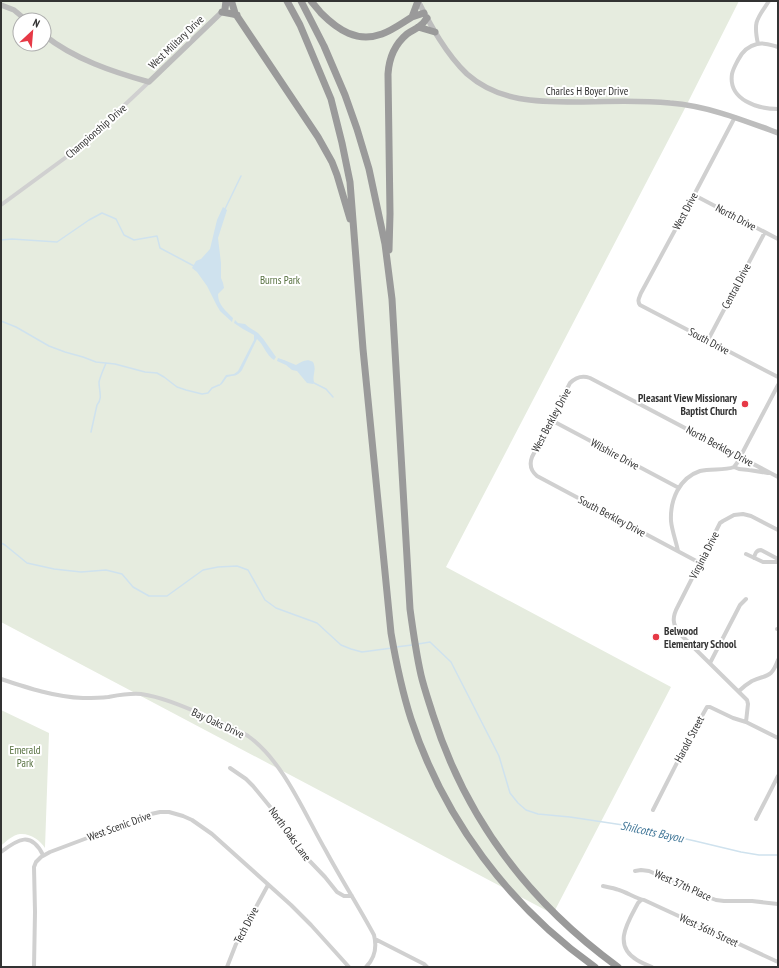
<svg xmlns="http://www.w3.org/2000/svg" width="779" height="968" font-family="'PT Sans Narrow',sans-serif">
<style>
.green{fill:#e6ecdf;fill-rule:evenodd}
.water{fill:#cfe2ee}
.lines{fill:none;stroke-linecap:round;stroke-linejoin:round}
.stream{stroke:#cfe2ee;stroke-width:1.5}
.street{stroke:#d0d0d0;stroke-width:4}
.secondary{stroke:#bdbdbd;stroke-width:5.5}
.highway{stroke:#9a9a9a;stroke-width:7}
.poi-dot{fill:#e63946;stroke:#fff;stroke-width:1.5}
.labels{text-anchor:middle;stroke-width:4;stroke-linejoin:round;paint-order:stroke}
.street-label{font-size:11px;fill:#333;stroke:#fff}
.park-label{font-size:11px;fill:#56703f;stroke:#fff}
.poi-label{font-size:11px;font-weight:bold;fill:#333;stroke:#fff;text-anchor:end}
.water-label{font-size:12px;font-style:italic;fill:#3f7597;stroke:#fff}
</style>
<rect width="100%" height="100%" fill="#fff"/>
<path class="green" d="M1,1H739L683,112L446,567L671,687L553,914L1,622ZM20,20H44V44H20Z
M1,710L49,733L45,848C40,840 30,833 20,834C13,835 6,841 1,846Z"/>
<path class="water" d="M223,207L227,210L218,238L221,263V278L223,283L224,288L218,294C218,305 226,311 233,318L232,322L220,311L216,304L207,286L197,272L192,268L196,261L201,259L210,249L217,220Z
M235,320L238,323L245,324C249,328 254,330 258,333C265,340 270,349 276,357L274,360C266,355 264,345 257,339L242,370C237,377 234,375 227,377L222,384L219,386H218L220,384L226,375L234,374L238,371L254,340V335L243,329L234,323Z
M278,358L284,360L296,365C302,362 306,358 313,362C317,370 312,375 314,382L313,384L307,383L297,371L292,370L286,365L277,361Z"/>
<g class="lines">
<path class="stream" d="M225,209L241,176
M1,240L12,239L57,242L89,220L102,213L116,219L124,235L134,240L157,236L160,248L194,266
M1,321L16,327L49,346L65,352L83,357L96,362L115,364L145,372L157,373L164,377L177,387L186,390L202,394L208,393L212,388L219,385
M312,382L326,389L333,397
M91,432L97,405C103,398 99,391 99,382C100,377 104,368 106,363
M1,543L5,545L27,563L54,569L81,572L106,570L122,574L133,587L149,596H167L203,570L218,567L237,566L248,570L265,600L276,608L317,623L341,645L351,649L362,652L392,648
M418,644L430,642L451,662L499,756L510,793L518,803L526,810L538,814L570,817L623,825L695,841L741,852L759,855H778
M396,647L412,645"/>
<path class="street" d="M758,44C753,21 757,19 769,1
M778,47C771,45 764,42 757,44C748,46 742,52 738,60C736,64 733,69 732,74C728,100 758,109 778,109
M735,117L694,195L641,293C639,298 637,301 640,305L778,377
M694,195L778,239
M1,205L80,147L149,82
M708,340L765,232
M551,420L679,488
M734,467L737,463L778,385
M678,551C676,541 672,531 671,521C670,500 679,478 700,471C711,468 724,471 734,467L739,469L749,470L768,473
M746,554L763,562H778
M754,558C755,554 756,550 761,550L778,559
M700,563L537,476C531,471 529,465 532,457L570,383C576,377 582,375 590,378L778,477
M777,629H778
M710,663L740,605L746,599
M1,679C28,688 55,697 83,698C91,698 100,698 108,697C119,695 129,693 141,694C161,697 180,705 199,713C209,717 219,722 229,726C235,729 242,732 248,736C284,762 304,813 326,851C341,879 359,907 374,935C377,947 375,958 366,967
M739,691C743,687 747,684 752,681C767,674 771,679 778,660
M746,722L748,704L747,700L680,634C672,624 672,617 678,606L713,537L720,523L723,521L734,515L743,514L751,516L778,530
M230,768L246,779L253,786L276,814L302,853L325,877L337,892L344,896H352
M653,810L688,741L707,707H710L733,718L746,722L778,738
M756,819L778,776
M1,852C18,839 31,831 43,855
M635,871L641,870L649,871L708,897L716,900L724,901H752L778,904
M603,886C608,887 614,888 619,890C626,892 639,900 644,900L778,962
M641,900L638,903C628,922 612,945 637,960C642,963 647,965 652,967
M375,939L424,964L427,967
M34,967L35,912L34,867L36,862L41,857L50,852L151,814L160,812H169L183,816L192,820L212,834L291,905L311,925L349,967
M227,967L236,944L268,885"/>
<path class="secondary" d="M418,1C431,26 446,54 467,74C500,103 540,102 582,102C611,101 641,100 670,103C708,106 743,120 778,133
M1,5L14,10L26,20
M44,35C74,59 113,72 149,82L225,9"/>
<path class="highway" d="M287,1L300,25L331,99L342,143L350,182L363,349L391,633C396,662 402,691 411,719C444,819 509,906 595,967
M301,1L324,46L345,95L357,129L369,169L385,244L392,299L410,609C413,631 416,653 421,675C424,688 429,702 433,715C466,819 530,903 618,967
M311,1C314,5 318,9 321,13C338,30 357,43 382,34C393,30 402,23 412,17L418,1
M232,3L235,13L318,137L332,162L337,175L350,219
M225,9L226,1
M222,12L233,14L237,15
M412,17L424,13
M418,27L435,32
M389,250L390,214L388,74C389,58 395,44 407,34C412,30 417,29 421,25C424,23 425,20 427,18"/>
</g>
<g class="poi-dot">
<circle cx="745" cy="404" r="4"/>
<circle cx="656" cy="637" r="4"/>
</g>
<g class="labels">
<g class="street-label">
<text transform="translate(176 42) rotate(-44)" y="4">West Military Drive</text>
<text x="587" y="95">Charles H Boyer Drive</text>
<text transform="translate(96 131) rotate(-41)" y="4">Championship Drive</text>
<text transform="translate(685 211) rotate(-62)" y="4">West Drive</text>
<text transform="translate(736 217) rotate(28)" y="4">North Drive</text>
<text transform="translate(736 286) rotate(-62)" y="4">Central Drive</text>
<text transform="translate(709 341) rotate(28)" y="4">South Drive</text>
<text transform="translate(551 420) rotate(-62)" y="4">West Berkley Drive</text>
<text transform="translate(720 446) rotate(28)" y="4">North Berkley Drive</text>
<text transform="translate(615 454) rotate(28)" y="4">Wilshire Drive</text>
<text transform="translate(612 516) rotate(28)" y="4">South Berkley Drive</text>
<text transform="translate(704 555) rotate(-63)" y="4">Virginia Drive</text>
<text transform="translate(218 723) rotate(25)" y="4">Bay Oaks Drive</text>
<text transform="translate(689 739) rotate(-62)" y="4">Harold Street</text>
<text transform="translate(119 826) rotate(-20)" y="4">West Scenic Drive</text>
<text transform="translate(290 834) rotate(54)" y="4">North Oaks Lane</text>
<text transform="translate(683 885) rotate(24)" y="4">West 37th Place</text>
<text transform="translate(246 925) rotate(-62)" y="4">Tech Drive</text>
<text transform="translate(709 930) rotate(25)" y="4">West 36th Street</text>
</g>
<g class="park-label">
<text x="280" y="284">Burns Park</text>
<text x="25" y="754">Emerald<tspan x="25" dy="13">Park</tspan></text>
</g>
<g class="poi-label">
<text x="737" y="402">Pleasant View Missionary<tspan x="737" dy="13">Baptist Church</tspan></text>
<text x="664" y="635" text-anchor="start">Belwood<tspan x="664" dy="13">Elementary School</tspan></text>
</g>
<g class="water-label">
<text transform="translate(652 832) rotate(12)" y="4">Shilcotts Bayou</text>
</g>
</g>
<rect width="779" height="968" fill="none" stroke="#333333" stroke-width="4"/>
<g transform="translate(32 32) rotate(26)"><circle r="19" fill="#ffffff" stroke="#adadad"/>
<path d="M0-3L7 15L0 10L-7 15Z" fill="#e63946"/>
<text y="-6" font-size="11" font-weight="bold" text-anchor="middle" fill="#333333">N</text>
</g>
</svg>
